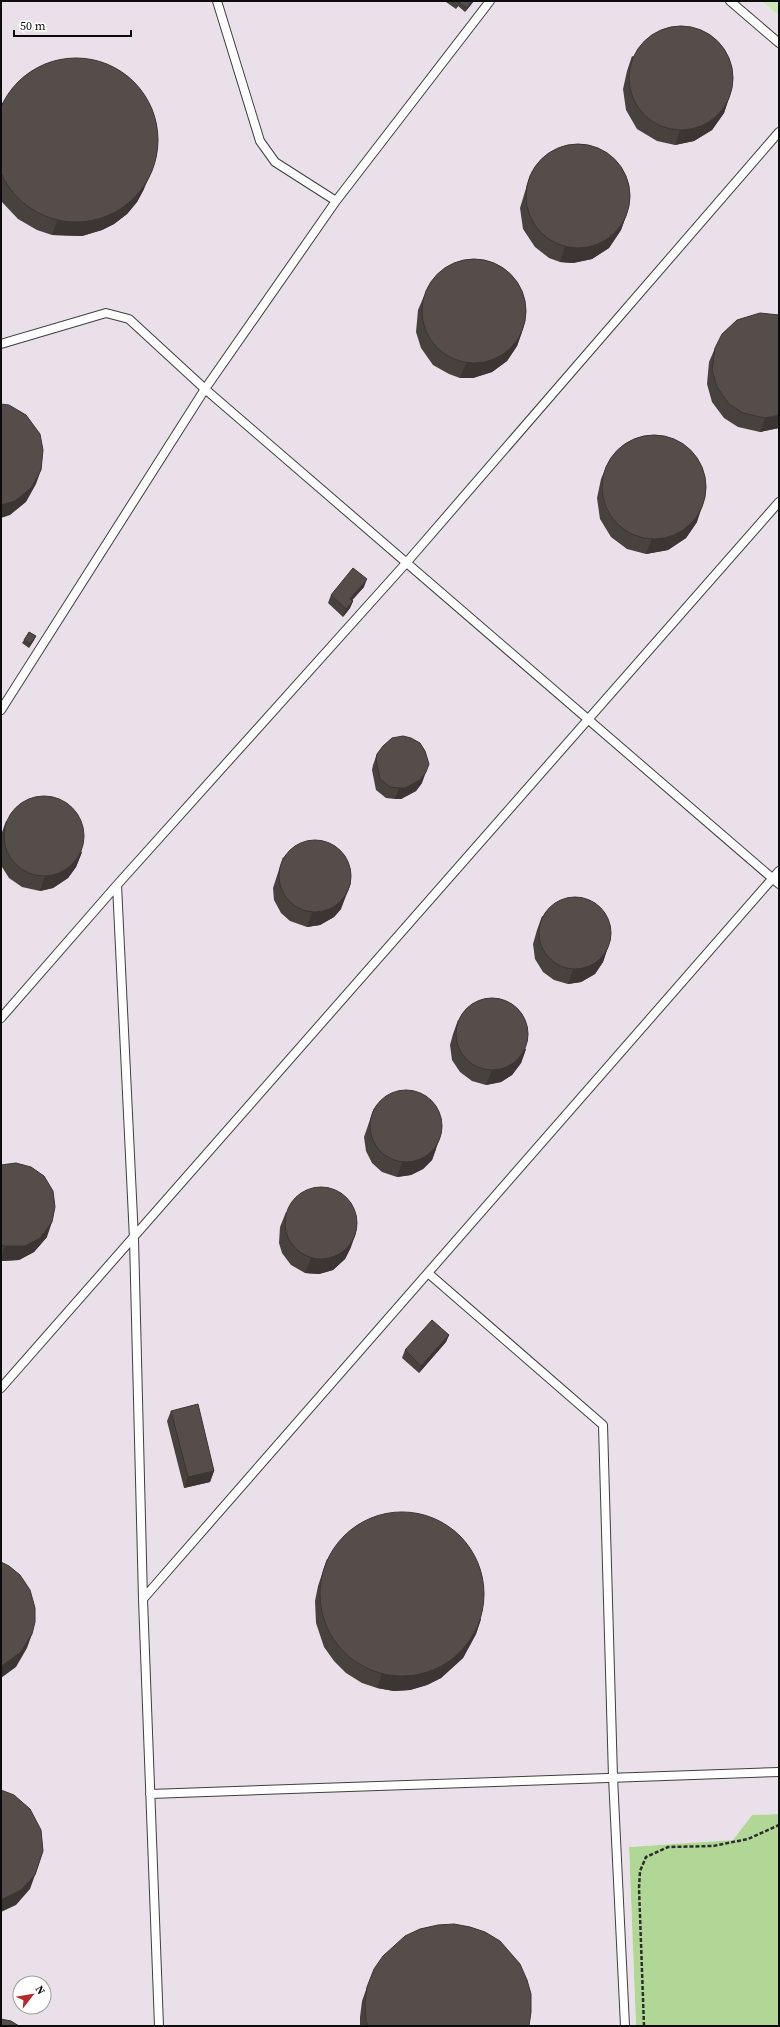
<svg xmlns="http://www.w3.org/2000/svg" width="780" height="2027" font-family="'Source Serif 4',serif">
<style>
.industrial{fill:#eae0ea;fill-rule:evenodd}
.green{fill:#cee7b7}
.forest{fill:#b1d797}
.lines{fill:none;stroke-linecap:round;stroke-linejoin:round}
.lane-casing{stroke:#3f3f3f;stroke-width:10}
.path{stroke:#2e2e2e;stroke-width:2.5;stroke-dasharray:4 2;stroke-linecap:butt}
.lane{stroke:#fff;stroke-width:8}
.wall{fill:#48423f}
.shaded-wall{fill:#3b3633}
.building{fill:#544d49;stroke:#3b3633}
</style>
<rect width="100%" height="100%" fill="#fefbeb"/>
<path class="industrial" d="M1,1H761L779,16V1814L752,1815L733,1840L629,1847L636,2026H1ZM20,1983H44V2007H20Z"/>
<path class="green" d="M761,1H779V16Z"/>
<path class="forest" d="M779,1814V2026H636L629,1847L733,1840L752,1815Z"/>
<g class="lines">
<defs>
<path id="lane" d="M217,1L260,141L275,162L336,201
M730,1L779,43
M1,344L106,313L129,319L205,389L779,884
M1,710L205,389L336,201L490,1
M117,885L134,1239L143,1599L159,2026
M1,1018L117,885L407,562L779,132
M428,1273L603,1425L613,1777L625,2026
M1,1388L779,502
M143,1599L779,871
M150,1794L779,1772"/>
</defs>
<use href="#lane" class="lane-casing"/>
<path class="path" d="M644,2026L639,1888L640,1871L646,1857L668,1847L713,1846L748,1839L779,1825"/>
<use href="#lane" class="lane"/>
</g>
<path class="wall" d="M447,1H474L465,12L458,6L456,9L446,2Z
M632,56L729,98L724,113L712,130L694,141L675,145L657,141L637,129L626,110L623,89L627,71Z
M1,102L144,189L137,202L127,214L114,224L102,230L82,236L52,235L37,230L18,219L1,201Z
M532,171L626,216L621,230L609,248L592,259L573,263L560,262L549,258L535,247L523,229L520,208L527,185Z
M424,296L522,332L517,346L507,361L492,372L473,378H460L449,374L433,365L421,348L416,332L418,310Z
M715,348L779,428L760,432L738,427L724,418L712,402L707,384L709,362Z
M607,465L697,522L686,538L668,550L646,554L627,549L611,537L600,519L597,498L601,479Z
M364,587L352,600L353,601L350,608L343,617L328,603L331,595Z
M36,636L34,640L29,648L22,643L24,640Z
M377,754L422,783L416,791L401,799H395L386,798L376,790L372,770L373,765Z
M6,821L82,852L76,867L68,878L53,888L40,891L22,887L9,878L2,867L1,863V835Z
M283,857L341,909L334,917L320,925L307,927L290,921L281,913L274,900L273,888Z
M542,916L608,947L603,962L595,974L581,982L568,984L554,980L543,972L535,959L533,944L537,930Z
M458,1020L526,1049L521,1063L512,1075L501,1082L486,1085L472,1081L460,1072L452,1060L450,1045L453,1034Z
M374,1108L436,1149L432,1160L423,1169L411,1175L397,1177L382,1172L372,1163L366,1151L364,1137Z
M1,1165L47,1237L34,1252L19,1260L1,1261Z
M286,1212L351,1247L345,1259L333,1270L319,1274L305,1273L291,1265L282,1253L279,1243L280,1227Z
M449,1335L446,1342L419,1373L402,1358L405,1350Z
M171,1411L214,1471L210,1482L184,1488L167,1421Z
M327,1559L481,1619L476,1634L463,1658L441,1678L427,1685L410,1690L394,1691L377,1688L362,1683L346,1673L334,1661L324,1647L316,1623L315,1601L318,1586Z
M367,1987L530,2026H360V2017L362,2001Z"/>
<path class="shaded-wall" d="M459,1H462L459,3L458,6L456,9Z
M472,1H474L465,12L467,8Z
M729,98L724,113L712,130L694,141L675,145L680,130Z
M150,175L144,189L137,202L127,214L114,224L102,230L82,236L52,235L57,221Z
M626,216L621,230L609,248L592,259L573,263L560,262L565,247Z
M522,332L517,346L507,361L492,372L473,378H460L466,363Z
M779,415V428L760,432L765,418Z
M41,470L36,484L26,502L10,515L1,518V505Z
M702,507L697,522L686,538L668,550L646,554L652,539Z
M367,579L364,587L347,606L350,599Z
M353,601L350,608L343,617L346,609Z
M36,636L34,640L29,648L30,644Z
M426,772L422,783L416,791L401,799H395L399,788Z
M82,852L76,867L68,878L53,888L40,891L45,876Z
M351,883L341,909L334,917L320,925L307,927L312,913Z
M608,947L603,962L595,974L581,982L568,984L573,969Z
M526,1049L521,1063L512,1075L501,1082L486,1085L492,1070Z
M441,1135L432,1160L423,1169L411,1175L397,1177L402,1162Z
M52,1222L47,1237L34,1252L19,1260L1,1261V1258L5,1246Z
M356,1233L351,1247L345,1259L333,1270L319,1274L305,1273L311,1258Z
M449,1335L446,1342L419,1373L421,1366Z
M214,1471L210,1482L184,1488L188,1477Z
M481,1619L476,1634L463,1658L441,1678L427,1685L410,1690L394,1691L377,1688L382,1674Z
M32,1634L27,1648L16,1667L1,1678V1666Z
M35,1875L30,1889L16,1905L1,1912V1900Z"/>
<path class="building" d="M461,1H472L467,8L459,3Z
M629 78a52 52 0 1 1 104 0a52 52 0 1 1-104 0Z
M-6 140a82 82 0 1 1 164 0a82 82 0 1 1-164 0Z
M526 196a52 52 0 1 1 104 0a52 52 0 1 1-104 0Z
M422 311a52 52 0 1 1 104 0a52 52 0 1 1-104 0Z
M760,313L779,315V415L765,418L743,413L729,404L717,387L712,370L715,348L722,334L737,320Z
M1,404L9,405L26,415L40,434L43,450L41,470L31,488L15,501L1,505Z
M602 487a52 52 0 1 1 104 0a52 52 0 1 1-104 0Z
M353,568L367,579L350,599L353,601L346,609L331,595Z
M29,632L36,636L30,644L24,640Z
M403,736L411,738L420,743L425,751L429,764L426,772L420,780L405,788H399L390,787L380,779L376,759L377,754L383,746L392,738Z
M4 836a40 40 0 1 1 80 0a40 40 0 1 1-80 0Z
M279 876a36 36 0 1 1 72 0a36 36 0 1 1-72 0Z
M539 933a36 36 0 1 1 72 0a36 36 0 1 1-72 0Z
M456 1034a36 36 0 1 1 72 0a36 36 0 1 1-72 0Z
M370 1126a36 36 0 1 1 72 0a36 36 0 1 1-72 0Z
M16,1163L31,1167L44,1176L53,1191L55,1207L52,1222L40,1238L25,1246H5L1,1245V1165Z
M285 1223a36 36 0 1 1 72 0a36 36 0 1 1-72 0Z
M432,1320L449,1335L421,1366L405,1350Z
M198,1404L214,1471L188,1477L171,1411Z
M320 1594a82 82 0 1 1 164 0a82 82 0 1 1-164 0Z
M1,1562L9,1566L20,1575L30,1590L35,1608V1622L32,1634L21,1652L3,1665L1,1666Z
M1,1790L14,1795L30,1809L41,1830L43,1851L35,1875L21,1890L1,1900Z
M454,1924L470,1927L485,1932L500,1941L520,1964L527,1980L531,1994V2012L529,2026H368L366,2020L365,2003L367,1987L374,1969L383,1956L405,1936L420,1929L438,1925Z
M1,2019L11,2021L19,2026H1Z"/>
<rect width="780" height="2027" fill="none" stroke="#0c0c0c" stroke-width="4"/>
<g transform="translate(32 1995) rotate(59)"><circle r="19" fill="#ffffff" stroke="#9e9e9e"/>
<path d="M0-3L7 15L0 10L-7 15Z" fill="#b52a2c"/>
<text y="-6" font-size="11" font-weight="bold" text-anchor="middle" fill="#0c0c0c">N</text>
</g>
<path d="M14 30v6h117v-6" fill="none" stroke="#0c0c0c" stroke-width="2"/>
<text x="20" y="30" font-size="12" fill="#0c0c0c" stroke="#ffffff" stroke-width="3" paint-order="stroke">50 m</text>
</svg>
